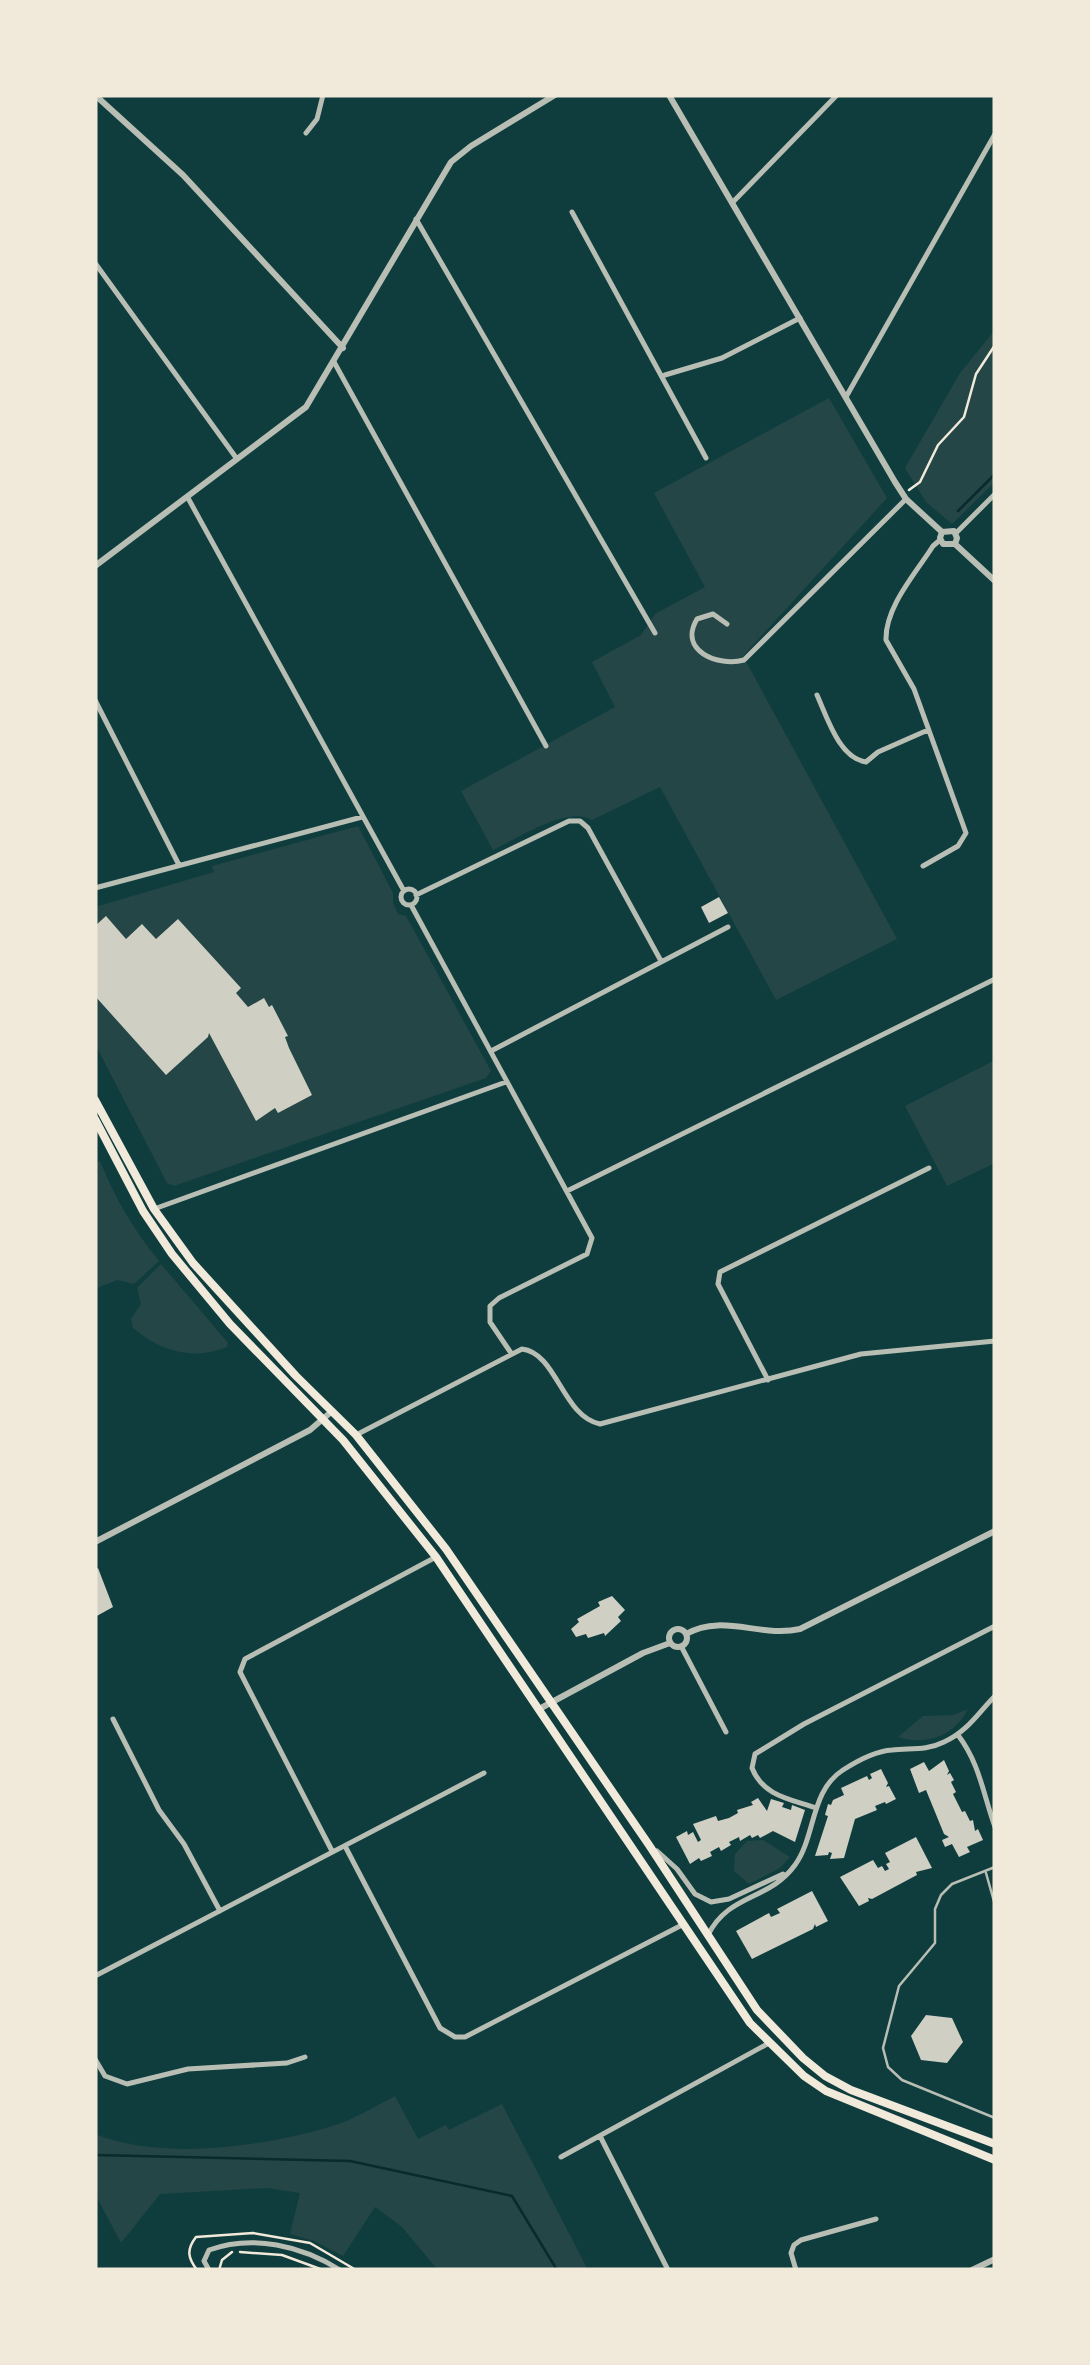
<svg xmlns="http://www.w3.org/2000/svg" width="1090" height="2365" font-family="'Asap Condensed',sans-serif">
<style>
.green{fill:#244646}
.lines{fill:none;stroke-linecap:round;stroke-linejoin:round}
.stream{stroke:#0a2a2b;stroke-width:2.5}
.building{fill:#cfcfc3}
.path{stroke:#f1e9da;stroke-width:2.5}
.service{stroke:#b8beb3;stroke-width:2.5}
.minor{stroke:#b8beb3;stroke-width:5}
.tertiary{stroke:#b8beb3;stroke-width:6}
.trunk{stroke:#f1e9da;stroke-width:8}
</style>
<rect width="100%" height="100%" fill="#0f3d3e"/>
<path class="green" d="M995,330V482L952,524L926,502L905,468L960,373Z
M829,398L887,498L743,656L897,939L776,1000L660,787L592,820C568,805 518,838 493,850L461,791L615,707L592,662L641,635L655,614L705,587L654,493Z
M358,826L393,893V903L398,914L406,916L491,1071L486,1078L174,1186L167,1183L95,1044V907L214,872L212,866Z
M995,1060V1163L947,1186L905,1106Z
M100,1161C115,1198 133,1229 159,1261L134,1284L117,1280L95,1289V1163Z
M161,1264L228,1343L227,1347C194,1361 160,1351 133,1328L131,1319L141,1304L137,1288Z
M968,1709C954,1736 927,1746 898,1737L923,1716L953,1715Z
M763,1840L790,1857L780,1868L749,1884L734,1871L735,1854L747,1841Z
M395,2096L418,2139L446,2125L449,2130L502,2104L588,2270H438L402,2227L375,2207L343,2256L314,2241L290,2234L300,2193L267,2188L160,2194L121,2243L95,2194V2134C163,2161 264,2147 332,2126C354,2120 375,2106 395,2096Z"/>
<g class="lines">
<path class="stream" d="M958,511L995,474
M95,2155L350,2161L512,2196L557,2270"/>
</g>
<path class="building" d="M719,897L728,913L709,923L701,907Z
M106,916L126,939L142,924L156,939L178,919L241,988L236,993L248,1007L264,998L269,1007L272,1005L288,1036L285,1037L289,1048L312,1095L278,1113L275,1108L256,1121L209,1033L208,1037L166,1075L95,996V926Z
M98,1568L113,1607L95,1617V1570Z
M612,1596L625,1610L618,1617L621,1621L605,1636L604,1633L588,1638L586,1634L576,1637L571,1629L579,1622L577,1619L600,1606L598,1602Z
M944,1760L949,1771L947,1775L950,1773L954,1780L951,1782L956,1792L953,1794L962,1812L965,1811L970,1821L973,1820L975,1831L978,1829L983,1840L967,1847L970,1852L959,1857L952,1844L945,1847L942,1840L949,1837L944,1834L926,1790L919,1793L910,1769L924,1762L929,1771Z
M881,1769L888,1783L886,1787L889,1786L896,1799L886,1804L885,1802L875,1806L877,1810L855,1819L844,1858L830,1859L832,1853L829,1852L828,1855L815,1856L828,1816L825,1815L828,1804L831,1805L833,1800L844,1795L841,1788L867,1776L869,1780L872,1778L870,1774Z
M758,1798L767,1811L771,1799L784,1803L782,1807L791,1810L792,1805L805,1810L795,1842L773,1831L760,1838L758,1835L752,1838L750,1835L740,1841L739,1837L729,1842L731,1845L721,1851L719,1847L710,1852L712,1856L701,1861L699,1858L690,1864L676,1837L687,1831L688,1835L693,1832L698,1842L701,1840L693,1824L716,1816L718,1821L729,1818L738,1813L737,1810L753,1805L751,1802Z
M916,1837L932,1868L916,1872L917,1875L872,1899L868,1898L869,1901L859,1906L840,1877L873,1860L878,1868L882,1866L885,1871L889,1869L886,1864L890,1862L885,1853Z
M812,1891L828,1921L816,1927L815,1924L813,1929L752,1959L736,1931L769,1913L771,1917L780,1913L777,1909Z
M926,2015L952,2018L963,2042L947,2063L921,2060L911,2036Z"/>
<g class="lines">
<path class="path" d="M909,490L920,482L938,445L964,417L976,374L995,345
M240,2252L282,2255L323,2270
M197,2270C188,2258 186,2250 196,2237L253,2233L310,2243L356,2270
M219,2270L222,2260L232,2252"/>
<path class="service" d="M995,1867L952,1884L941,1895L935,1909V1943L899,1986L883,2048L888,2067L902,2080L995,2118
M986,1873L995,1905"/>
<path class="minor" d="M306,133L317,119L323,95
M732,203L837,95
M572,212L706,458
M416,219L655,633
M95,263L237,459
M334,362L546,746
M665,375L722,358L800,318
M846,397L995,134
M188,498L404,891
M956,533L995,494
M727,624L713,614L697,619C678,651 718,667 744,660L906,499
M817,695C827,717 839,758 866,762L878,752L928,730
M95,700L179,865
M923,866L958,846L966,833L914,689L886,640C885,607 916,573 933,546L940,540
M95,888L362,817
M401 897a8 8 0 1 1 16 0a8 8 0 1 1-16 0Z
M416,895L569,821H580L588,828L661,961
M411,905L592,1238L587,1254L499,1298L490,1306V1322L511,1353
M491,1051L728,927
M567,1191L995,979
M154,1209L506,1082
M768,1380L718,1284L720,1272L929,1168
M356,1435L522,1349C557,1353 562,1416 600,1424L861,1354L995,1341
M681,1646L726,1732
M113,1719L159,1810L184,1844L220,1911
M958,1735C980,1764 983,1794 995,1827
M816,1808C790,1799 763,1796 752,1768L755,1754L804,1724L995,1626
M345,1846L440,2028L455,2037H465L682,1925
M332,1851L240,1672L245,1659L436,1557
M657,1851L677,1869L695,1894L711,1902L729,1899L783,1874
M708,1935C729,1893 769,1901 795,1865C816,1836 810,1791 843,1770C857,1761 875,1751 892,1750C911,1748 926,1751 944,1742C967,1732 978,1713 995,1696
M95,1976L484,1773
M95,2059L105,2076L127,2084L188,2069L287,2063L305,2057
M600,2136L668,2270
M561,2157L769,2043
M209,2270L204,2261L209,2250C253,2234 302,2246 340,2270
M796,2270L791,2253L794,2245L801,2240L876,2219"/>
<path class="tertiary" d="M95,95L183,175L343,348
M669,95L895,482L906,499L942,532
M942,532L940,538L943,544H955
M942,532L954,531L957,538L955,544
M955,544L995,581
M95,566L306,407L451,162L471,146L555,95
M95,1542L310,1430L331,1412
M669 1638a9 9 0 1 1 18 0a9 9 0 1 1-18 0Z
M686,1634C723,1613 760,1638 800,1629L995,1531
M541,1708L643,1653L670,1643
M972,2270L995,2259"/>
<path class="trunk" d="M95,1100L154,1209L193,1263L296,1376L356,1435L446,1549L649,1845L757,2010L803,2058L825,2076L851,2090L995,2144
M95,1119L143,1211L172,1254L230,1324L343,1440L436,1557L750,2023L804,2076L826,2091L995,2160"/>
</g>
<rect width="1090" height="2365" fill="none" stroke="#f1e9da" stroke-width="195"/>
</svg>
